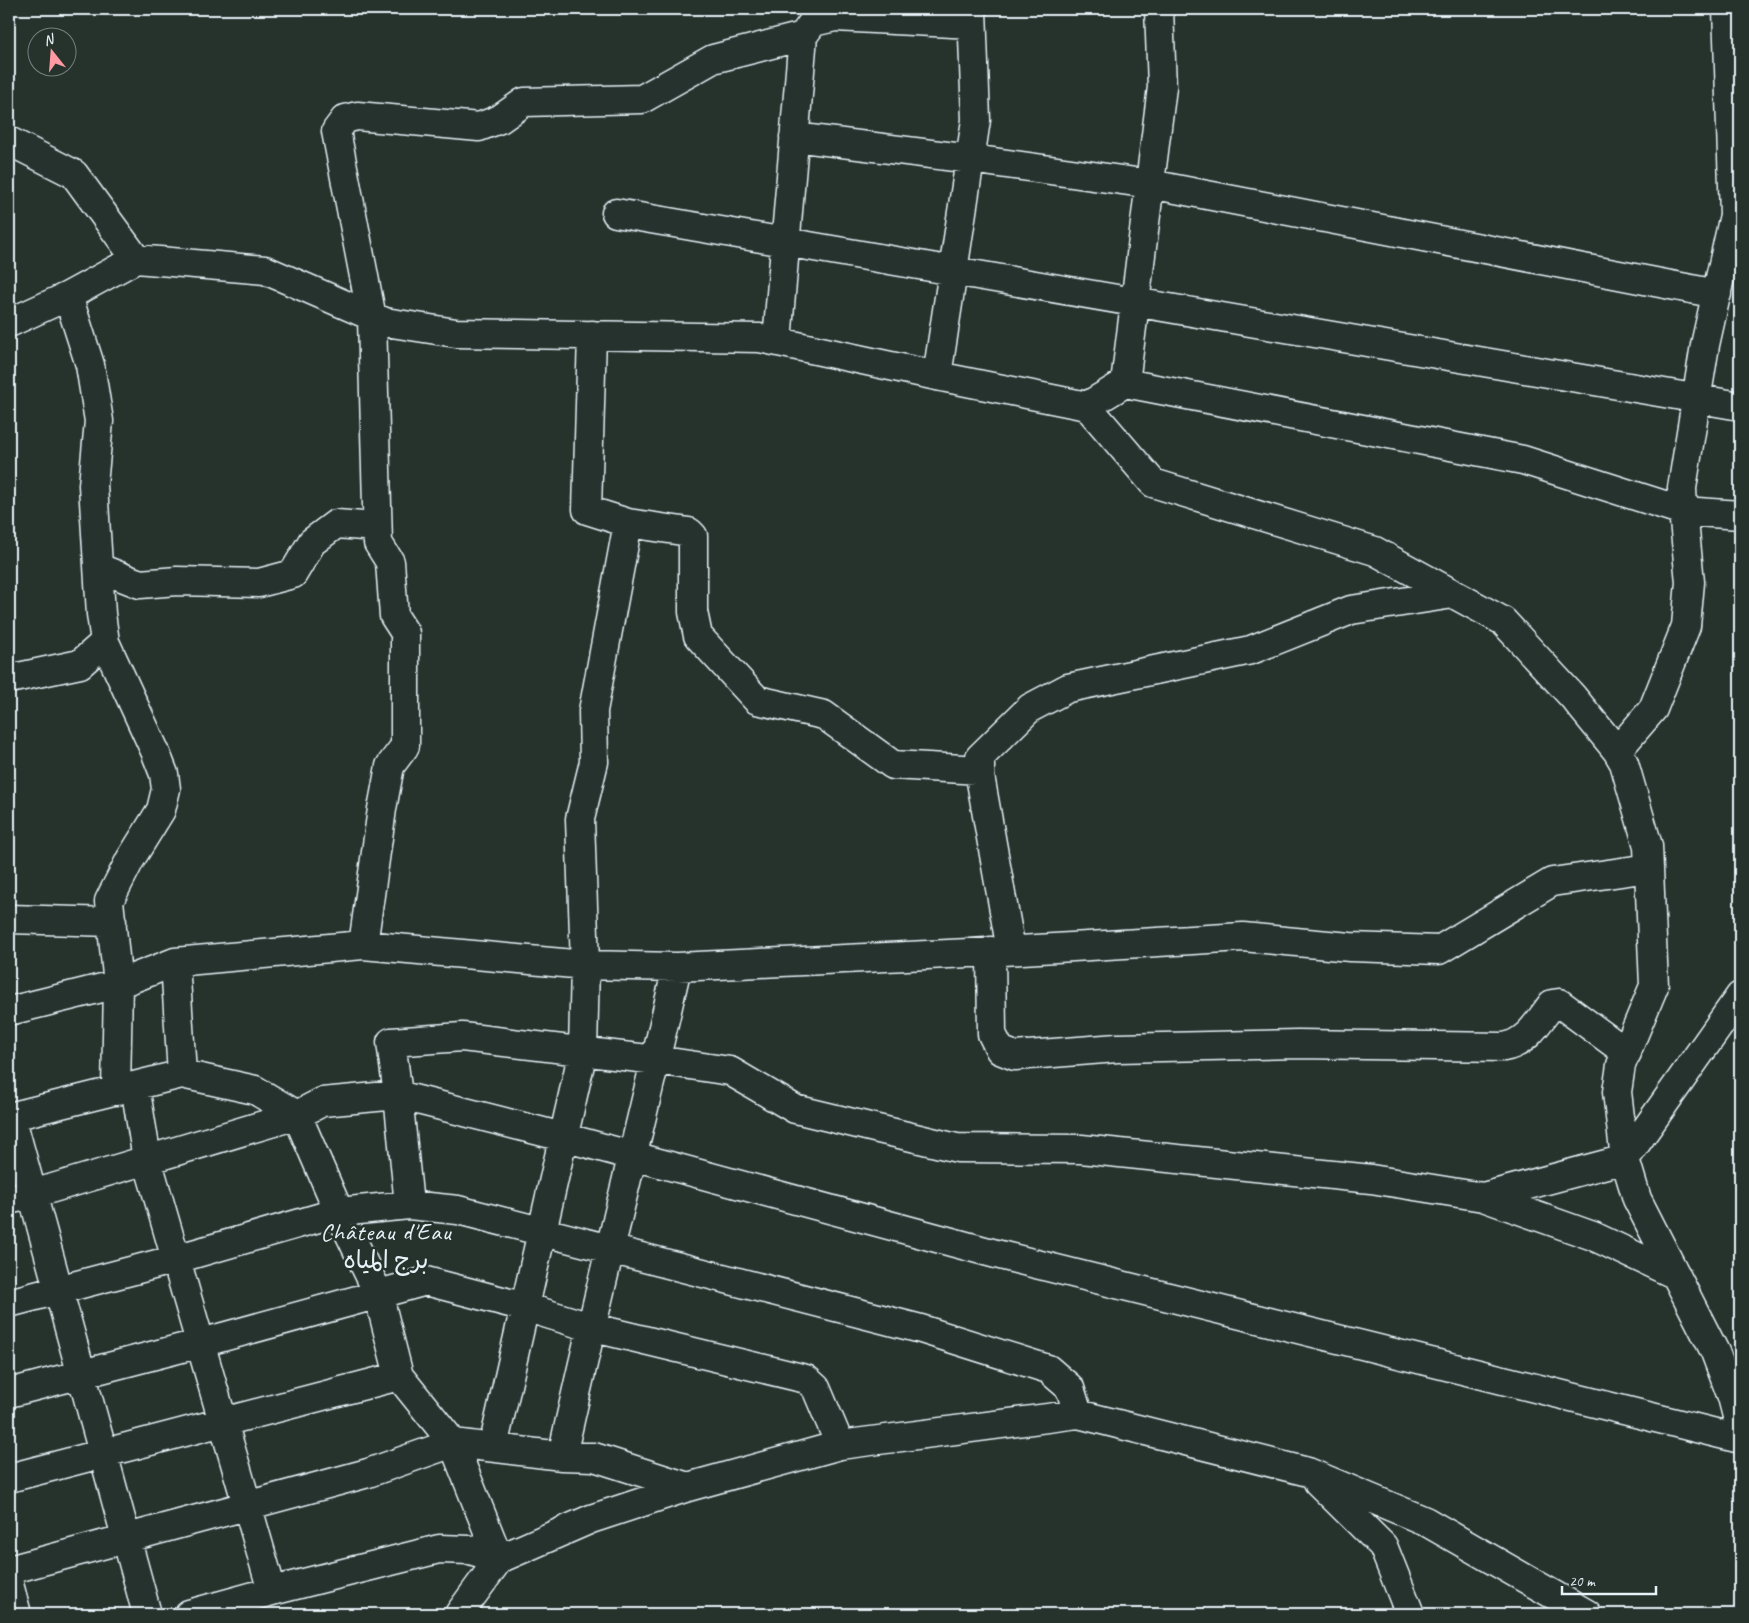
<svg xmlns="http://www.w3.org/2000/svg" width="1749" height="1623" font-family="Caveat,'Playpen Sans Arabic',sans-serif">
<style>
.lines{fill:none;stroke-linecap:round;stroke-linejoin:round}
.minor-casing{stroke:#e8f1f8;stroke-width:31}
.minor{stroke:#26332d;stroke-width:28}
.labels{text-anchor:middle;stroke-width:5;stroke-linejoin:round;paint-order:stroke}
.quarter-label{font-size:24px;letter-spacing:1px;fill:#e8f1f8;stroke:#26332d}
</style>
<rect width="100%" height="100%" fill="#26332d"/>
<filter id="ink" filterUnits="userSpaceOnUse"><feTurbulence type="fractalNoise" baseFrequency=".02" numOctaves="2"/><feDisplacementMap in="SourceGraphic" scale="10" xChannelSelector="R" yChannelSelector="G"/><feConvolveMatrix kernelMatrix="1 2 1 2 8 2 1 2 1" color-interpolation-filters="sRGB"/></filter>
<g filter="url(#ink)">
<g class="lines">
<defs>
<path id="minor" d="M794,137L971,159L1150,184L1717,294
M9,141L74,174L136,259
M616,213L1740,406
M68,296L90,365L99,421L93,485L101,614L105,642L155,751L164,774L166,789L161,810L130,860L109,901L118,984L116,1091
M9,323L68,296L136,259L265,270L385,322L456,333L760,338L937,376L1087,406L1153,483L1375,551L1503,621L1573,697L1617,751L1624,763L1648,846L1654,986L1621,1065L1617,1092L1625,1159L1637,1199L1715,1352L1732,1397L1740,1428
M777,341L803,36L813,22L835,17L972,24
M937,376L976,120L972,9
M1125,383L1162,87L1159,9
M1087,406L1125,383L1523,460L1683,511L1740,515
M628,523L689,532L693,536V612L698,636L757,700L824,715L893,765L980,770
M99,568L140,584L177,581L259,583L293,574L312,542L336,524L377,527
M9,679L80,664L105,642
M1617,751L1653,709L1686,626L1690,582L1683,511L1682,488L1705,345L1734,215L1727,9
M9,919L112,922
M363,945L382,809L390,766L405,746V633L394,616L390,562L378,543L372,318L336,131L345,119L357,116L479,127L500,119L524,102L642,99L713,59L803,36
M1011,950L980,776V757L1030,708L1068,688L1251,650L1351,610L1453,594
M991,951L992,1034L1000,1050L1015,1056L1117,1048L1298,1044L1504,1047C1527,1043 1539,1021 1552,1004L1559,1003L1627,1053
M175,962L182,1074L255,1090L297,1115L339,1212L378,1293L399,1376L453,1443L499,1559
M9,1011L118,984L175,962L363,945L585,965L677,967L969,953L1243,937L1350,947L1439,950L1552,882L1649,868
M135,1086L147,1159L272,1591
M11,1116L147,1614
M9,1117L182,1074
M1483,1197L1625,1159L1740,996
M9,1200L33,1194L297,1115L322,1102L398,1095L563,1137L996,1254L1740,1439
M409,1205L398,1095L391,1042L462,1037L656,1060L730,1071L795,1109L957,1148L1081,1149L1371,1179L1483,1197L1593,1236L1676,1275
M9,1303L176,1259L339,1212L409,1205L458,1210L921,1329L1048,1369L1070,1388L1078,1414
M9,1393L201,1343L426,1281L525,1307L590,1327L806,1379L816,1388L840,1445
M493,1447L583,1051L585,965L580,819L594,762L593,711L628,523L587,510L592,335
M562,1456C598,1292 640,1130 677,967
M9,1478L399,1376
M1318,1482L1383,1546L1410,1614
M9,1570L368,1473L453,1443L562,1456L594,1457L688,1487
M9,1584L17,1614
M189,1614L272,1591L439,1549L470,1550L499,1559
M459,1614L499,1559L591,1519L688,1487L840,1445L1078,1414L1308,1472L1425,1521L1587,1614"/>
</defs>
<use href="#minor" class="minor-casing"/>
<use href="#minor" class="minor"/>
</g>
</g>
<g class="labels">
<g class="quarter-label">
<text x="386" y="1240">Château d'Eau<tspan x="386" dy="28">برج المياه</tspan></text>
</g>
</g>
<rect width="1749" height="1623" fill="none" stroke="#26332d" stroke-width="30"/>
<rect x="15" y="15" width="1719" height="1593" fill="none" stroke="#e8f1f8" stroke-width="2" filter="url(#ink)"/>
<g transform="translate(52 52) rotate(343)"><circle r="24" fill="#26332d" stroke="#747f7e"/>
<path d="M0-4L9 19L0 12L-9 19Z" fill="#ff9aa2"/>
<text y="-8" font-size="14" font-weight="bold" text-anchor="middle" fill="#e8f1f8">N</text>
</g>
<path d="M1562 1586v8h94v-8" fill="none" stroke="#e8f1f8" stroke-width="2.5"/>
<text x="1569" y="1586" font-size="15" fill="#e8f1f8" stroke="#26332d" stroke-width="4" paint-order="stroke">20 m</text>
</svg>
